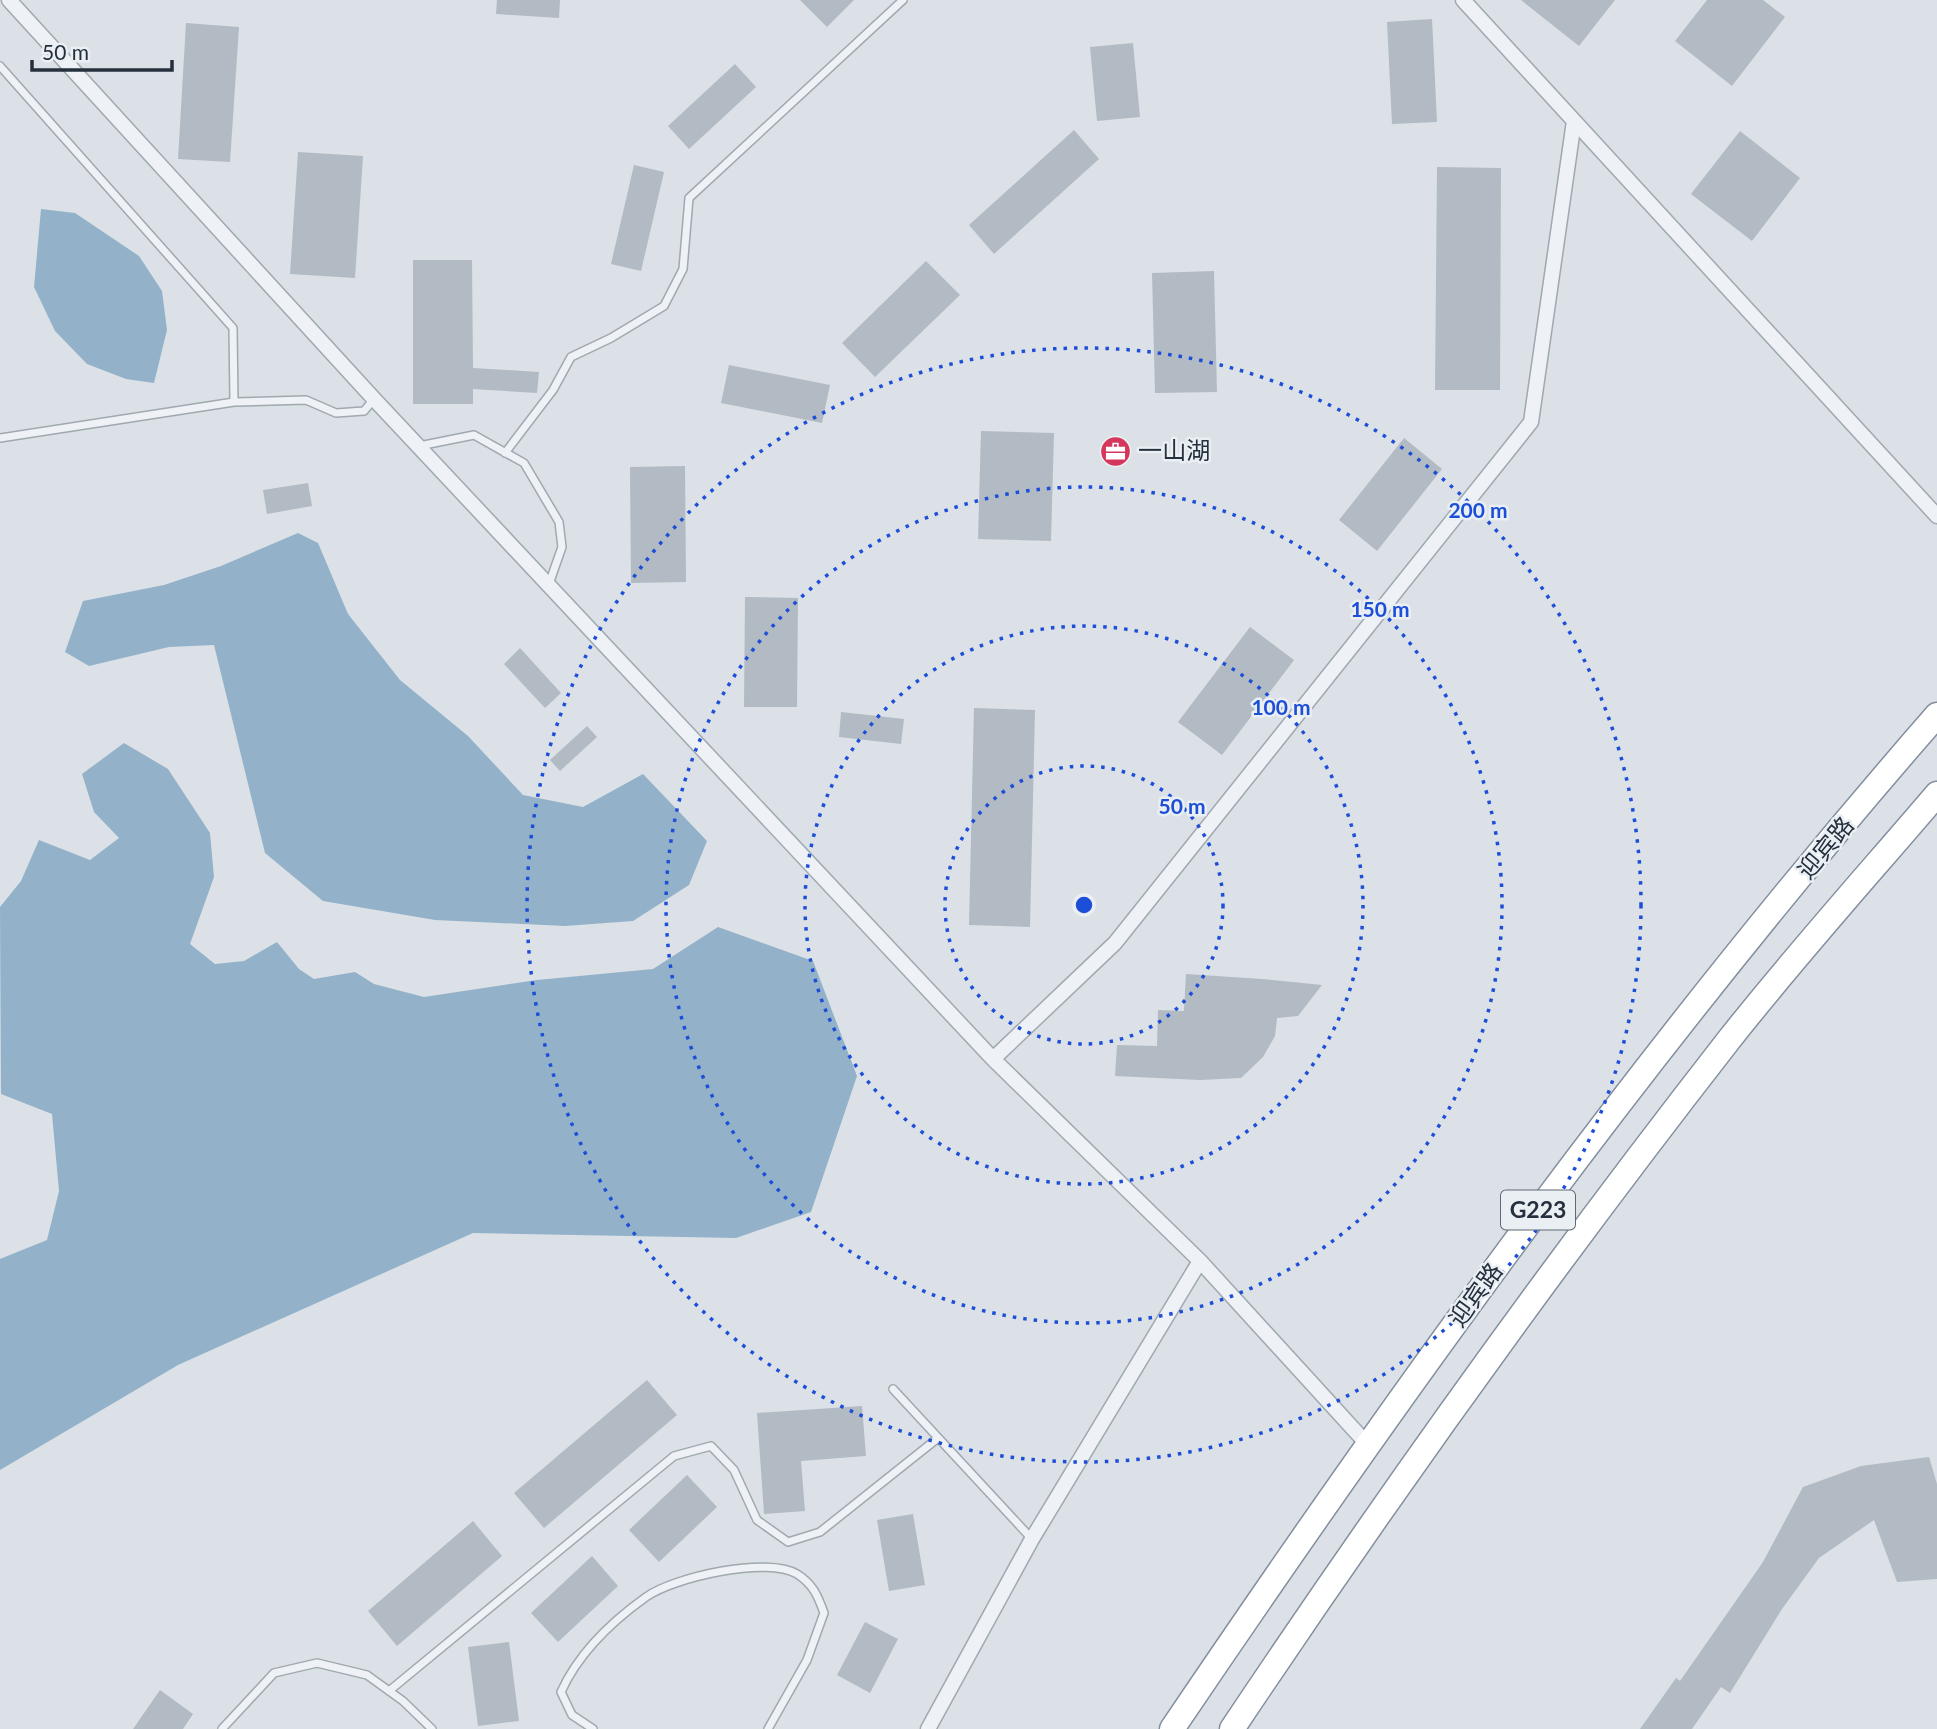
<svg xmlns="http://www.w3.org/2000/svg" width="1937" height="1729" font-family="Lato,'Noto Sans SC',sans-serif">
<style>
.water{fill:#93b2c9}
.building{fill:#b2bac3}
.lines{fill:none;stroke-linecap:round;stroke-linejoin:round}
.service-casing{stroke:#a0a8b0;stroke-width:10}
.minor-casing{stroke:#a0a8b0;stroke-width:17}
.trunk-casing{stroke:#828f9e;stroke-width:27}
.service{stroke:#eef1f5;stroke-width:7}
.minor{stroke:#eef1f5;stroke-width:14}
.trunk{stroke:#fff;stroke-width:24}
.ring{fill:none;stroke:#1d4ed8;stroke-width:3.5;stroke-dasharray:3.5 7}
.labels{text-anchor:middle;stroke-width:5;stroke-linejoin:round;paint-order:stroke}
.shield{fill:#eaeff4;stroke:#5f6974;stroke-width:2}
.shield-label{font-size:23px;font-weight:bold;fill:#24303d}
.poi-label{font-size:24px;fill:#24303d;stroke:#eaeff4;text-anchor:start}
.street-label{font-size:24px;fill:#24303d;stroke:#eaeff4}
.centre{fill:#1d4ed8;stroke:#eaeff4;stroke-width:3.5}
.ring-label{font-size:21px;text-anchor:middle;font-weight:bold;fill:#1d4ed8;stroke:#eaeff4;stroke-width:5;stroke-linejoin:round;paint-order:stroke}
</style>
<rect width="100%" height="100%" fill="#dbe1e6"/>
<path class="water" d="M41,209L75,213L139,256L162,291L167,330L154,383L126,379L87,364L55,331L34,287Z
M298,533L318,543L348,614L400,680L468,736L523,795L583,807L643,774L707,841L689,885L633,921L565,926L435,920L323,901L265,853L214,645L169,647L89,666L65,652L83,601L164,585L221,566Z
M124,743L168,769L210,833L214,877L190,944L215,964L244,961L277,942L299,969L314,979L355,972L374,984L424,997L537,980L653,969L718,927L813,961L857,1076L811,1212L736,1238L473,1233L178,1365L0,1470V1259L47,1240L59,1191L52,1114L1,1094L0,907L21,881L39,840L90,860L119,838L94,812L82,774Z"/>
<path class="building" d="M497,0H560L559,18L496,14Z
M800,0H854L827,27Z
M1521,0H1615L1579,46Z
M1707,0H1763L1785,17L1732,86L1675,41Z
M1432,19L1437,122L1392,124L1387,22Z
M186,23L239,27L230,162L178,159Z
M1133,43L1140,117L1097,121L1090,47Z
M735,64L756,87L689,149L668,126Z
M1074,130L1099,159L994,254L969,225Z
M1740,131L1800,178L1752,241L1691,194Z
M298,152L363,156L355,278L290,274Z
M634,165L664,172L641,271L611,264Z
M1437,167L1501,168L1500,390H1435Z
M413,260H472L473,368L539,372L537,393L473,389V404H413Z
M926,261L960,295L875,377L842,343Z
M1214,271L1217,392L1155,393L1152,273Z
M729,365L830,385L822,423L721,403Z
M981,431L1054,433L1051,541L978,539Z
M1404,438L1442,469L1377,551L1339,520Z
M685,466L686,582L631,583L630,467Z
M308,483L312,506L267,514L263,490Z
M745,597L798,598L797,707H744Z
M1250,627L1294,660L1222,755L1178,722Z
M520,648L561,693L545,708L504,664Z
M974,708L1035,710L1030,927L969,925Z
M841,712L904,719L901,744L839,737Z
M587,726L597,737L560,771L550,760Z
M1186,974L1262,979L1322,985L1298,1016L1277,1018L1275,1036L1263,1057L1241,1078L1200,1080L1115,1076L1117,1045L1157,1046L1158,1010L1184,1011Z
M647,1380L677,1415L544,1528L514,1493Z
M862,1406L866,1456L801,1461L805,1511L764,1514L757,1413Z
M1929,1457L1937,1484V1579L1897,1582L1874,1520L1819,1558L1782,1609L1730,1693L1721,1687L1692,1729H1640L1676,1678L1680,1681L1763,1562L1803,1487L1861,1466Z
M687,1475L717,1507L659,1562L629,1530Z
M913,1514L925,1585L889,1591L877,1520Z
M473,1521L502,1556L397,1646L368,1611Z
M592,1556L618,1586L558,1642L531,1613Z
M865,1622L898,1639L870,1693L837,1675Z
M509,1642L519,1721L478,1726L468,1647Z
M160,1690L193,1714L183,1729H133Z"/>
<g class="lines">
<defs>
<path id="service" d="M0,66L233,328L234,402L0,438
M234,402L306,400L336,413L364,411L374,399
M419,446L474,435L524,463L559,522L562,547L549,584
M505,453L553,390L571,357L611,338L664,306L683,269L689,198L903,0
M893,1389L1032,1539
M389,1691L674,1456L711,1446L734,1470L757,1520L788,1542L820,1532L938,1438
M222,1729L274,1673L317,1663L367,1675L403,1701L432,1729
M593,1729L572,1715L561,1692C579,1652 611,1622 646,1597C674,1577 768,1556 797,1574C813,1584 818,1596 824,1613L807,1660L768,1729"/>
<path id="minor" d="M9,0L374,399L993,1059L1200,1261L1368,1445
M1463,0L1937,516
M993,1059L1115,943L1531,422L1574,121
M928,1729L1032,1539L1200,1261"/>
<path id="trunk" d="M1172,1729C1409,1378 1658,1034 1937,715
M1232,1729C1389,1494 1554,1264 1728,1041C1794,957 1867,876 1937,794"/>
</defs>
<use href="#service" class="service-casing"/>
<use href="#minor" class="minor-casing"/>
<use href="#trunk" class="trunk-casing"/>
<use href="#service" class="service"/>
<use href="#minor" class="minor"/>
<use href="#trunk" class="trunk"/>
</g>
<g class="ring">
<circle cx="1084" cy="905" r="139"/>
<circle cx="1084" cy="905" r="279"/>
<circle cx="1084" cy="905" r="418"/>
<circle cx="1084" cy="905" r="557"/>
</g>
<defs>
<symbol id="office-disc" viewBox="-11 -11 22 22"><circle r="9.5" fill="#d5375c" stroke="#eaeff4"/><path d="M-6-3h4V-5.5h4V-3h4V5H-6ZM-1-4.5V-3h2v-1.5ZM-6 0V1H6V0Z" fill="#fff"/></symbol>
</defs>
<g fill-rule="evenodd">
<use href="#office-disc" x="1098" y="434" width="35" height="35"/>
</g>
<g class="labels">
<rect class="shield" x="1501" y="1190.5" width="74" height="39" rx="5"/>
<g class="shield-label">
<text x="1538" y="1218">G223</text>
</g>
<g class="poi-label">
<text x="1138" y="459">一山湖</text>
</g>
<g class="street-label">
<text transform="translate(1826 848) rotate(-50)" y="8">迎宾路</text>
<text transform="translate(1476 1295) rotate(-54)" y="8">迎宾路</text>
</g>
</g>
<circle cx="1084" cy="905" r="10" class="centre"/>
<g class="ring-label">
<text x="1478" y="518">200 m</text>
<text x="1380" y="617">150 m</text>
<text x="1281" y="715">100 m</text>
<text x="1182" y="814">50 m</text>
</g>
<path d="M32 60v10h140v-10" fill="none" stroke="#24303d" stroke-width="3.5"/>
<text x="42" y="60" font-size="21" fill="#24303d" stroke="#eaeff4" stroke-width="5" paint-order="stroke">50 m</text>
</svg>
